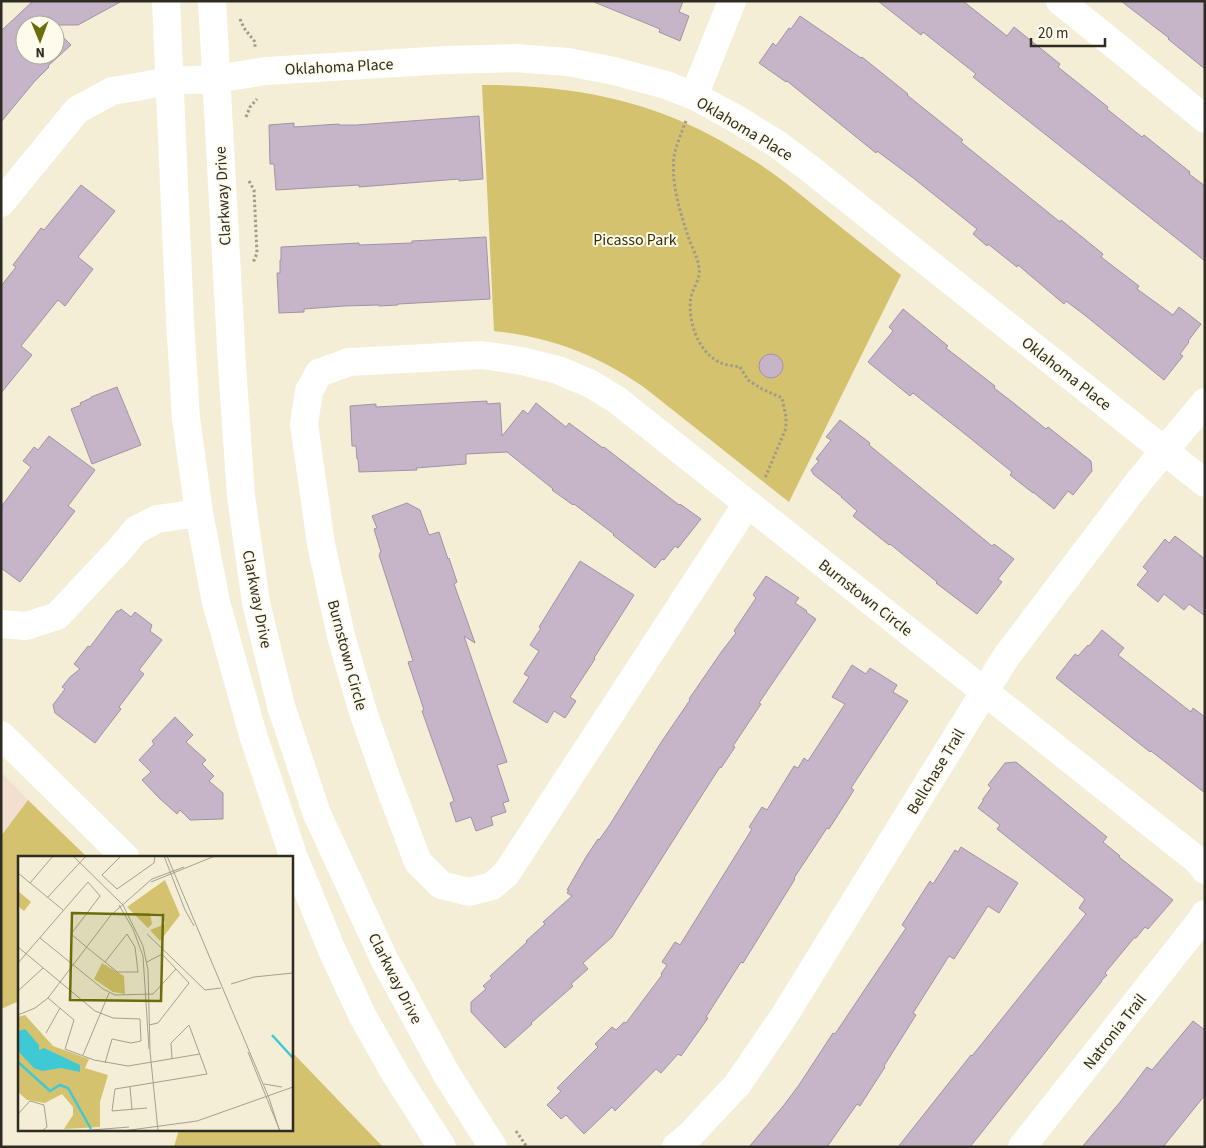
<svg xmlns="http://www.w3.org/2000/svg" width="1206" height="1148" font-family="'Source Sans 3',sans-serif">
<style>
.industrial{fill:#f3dfd0}
.green{fill:#d4c26e}
.building{fill:#c6b5c8;stroke:#a392a5}
.lines{fill:none;stroke-linecap:round;stroke-linejoin:round}
.path{stroke:#9f9c89;stroke-width:3;stroke-dasharray:2.5 2.5;stroke-linecap:butt}
.minor{stroke:#fff;stroke-width:28}
.labels{text-anchor:middle;stroke-width:4;stroke-linejoin:round;paint-order:stroke}
.street-label{font-size:16px;fill:#2e2c22;stroke:#fefbec}
.park-label{font-size:16px;fill:#362e04;stroke:#fefbec}
.inset-river{fill:none;stroke:#3ec9d5;stroke-width:2.5}
.inset-road{fill:none;stroke:#a4a08d;stroke-width:1}
.view{fill:#6d6c0b;fill-opacity:0.15;stroke:#6d6c0b;stroke-width:2.5}
.inset-edge{fill:none;stroke:#2e2c22;stroke-width:2.5}
</style>
<rect width="100%" height="100%" fill="#f3eed5"/>
<path class="industrial" d="M1,772L28,800L1,836Z"/>
<path class="green" d="M482,85C555,85 629,95 696,128C718,138 740,152 761,165C779,177 796,191 812,204C842,228 872,252 901,275L789,502L645,388C598,355 551,337 494,331Z
M28,800L87,857H19V1001L1,1009V836Z
M291,1051L383,1147H174L179,1129H291Z"/>
<path class="building" d="M33,1H122L78,25H25V55H55V29L71,45L48,66L49,67L34,82L1,122V31Z
M594,1H683L679,12L689,16L680,41L659,32L660,29L594,2Z
M878,1H963L1007,36L1014,27L1060,64L1058,67L1108,107L1107,109L1142,137L1144,135L1190,172L1189,174L1205,186V261L973,77L976,74L923,32L921,35Z
M1121,1H1205V69L1168,39L1169,38Z
M800,16L861,58L862,57L908,94L907,95L963,140L961,142L1060,222L1061,220L1103,254L1101,257L1139,286L1137,289L1173,315L1179,307L1201,324L1188,341L1189,342L1180,354L1183,356L1164,380L1086,316L1066,301L1064,304L1018,265L1017,267L988,244L987,246L973,234L977,229L912,177L877,151L876,153L787,81L786,82L759,63L773,43L776,46L789,28L791,29Z
M479,116L483,179L459,181V179L359,187V185L276,190L274,164H270L269,125L294,123V127L339,124V125H356Z
M81,185L115,211L78,257L93,269L65,306L58,300L21,346L32,355L1,393V286L16,267L13,265L41,228L44,230Z
M486,237L490,299L398,304V305L379,306V305L344,306L304,309V312L279,313L277,273H280V260H281V247L359,243V245L412,243V241Z
M903,309L948,346L946,348L995,386L994,388L1011,401L1046,429L1048,427L1091,461L1092,471L1073,495L1068,491L1054,509L1033,492V493L1010,475L1012,472L960,430L913,393L910,396L868,362L893,331L889,327Z
M759 366a12 12 0 1 1 24 0a12 12 0 1 1-24 0Z
M117,387L141,445L92,464L71,409L81,405L80,403L91,398V397Z
M487,401V404L500,403L502,436L523,410L528,414L536,403L566,427L569,423L603,448L604,447L679,505L680,504L701,519L678,548L675,546L664,560L662,559L655,568L613,535L614,534L574,504L573,505L552,490L553,489L507,452L466,454V464L416,468L417,470L359,472L358,459H357L356,446H352L350,406L376,404V407Z
M840,420L870,443L869,445L992,546L994,544L1014,559L998,579L1002,582L977,614L936,583L937,582L906,557L890,544L889,545L853,516L857,511L841,497H842L813,474V473L811,470L819,461L816,459L831,440L826,437Z
M49,436L95,470L68,506L75,511L20,582L1,568V507L31,467L23,461L34,447L38,450Z
M407,503L420,510L429,535L439,532L448,559L449,558L457,582L454,584L475,643L464,636L507,762L497,765L509,801L503,803L506,812L491,817L493,825L476,831L471,817L456,822L450,803L454,801L422,711L424,710L408,662L413,661L379,555L380,554V552H381L374,529L377,528L372,516Z
M1175,536L1205,559V616L1189,604L1184,610L1164,594L1158,602L1137,585L1148,571L1143,567L1165,539L1169,543Z
M580,561L634,595L594,658L595,659L570,697L576,701L565,718L554,711L547,723L513,702L529,677L524,674L539,651L530,645L541,628L539,627Z
M766,576L799,598L795,603L807,611L806,612L816,619L759,703L761,704L733,746L735,747L721,768L720,767L686,820L612,937L583,963L588,969L571,984L573,986L531,1023L532,1024L505,1048L471,1012V1002L486,989L483,986L492,978L490,976L527,942L526,941L545,924L543,922L572,896L567,893L569,890H567L586,857L598,839L599,840L609,826L662,741L690,700L689,699L722,651L736,633L734,631L756,598L753,595Z
M121,609L131,617L135,612L152,625L150,631L162,640L139,670L144,674L119,707L121,709L95,743L55,713L53,705L65,689L62,687L70,677L80,669L74,664L88,646L90,647L117,611H119Z
M1102,630L1124,648L1118,655L1191,712L1193,708L1205,717V793L1151,751L1150,752L1056,678L1075,654L1078,656L1088,645L1089,646Z
M852,665L866,674L870,668L897,685L893,692L908,701L851,788L854,790L829,829L827,828L794,878L795,879L743,963L741,962L706,1017L708,1018L681,1056L678,1054L661,1073L656,1069L615,1111L612,1107L584,1134L566,1115L561,1119L547,1105L561,1091L557,1088L598,1047L595,1044L612,1027L616,1030L624,1022L626,1023L662,975L661,974L667,965L662,962L675,942L680,945L752,829L749,827L762,807L767,810L794,766L798,768L804,758L808,761L845,704L832,697Z
M175,717L193,735L186,742L206,760L202,764L214,776L209,781L223,793V819L190,820L180,810L177,814L159,798L142,780L151,772L139,760L154,744L152,741Z
M1016,762L1107,837L1103,842L1120,856L1119,857L1173,900L1148,929L1145,927L1136,938H1134L1105,973L1107,975L1101,981H1102L1062,1031L1040,1059L970,1147H898L971,1055L972,1056L1086,914L1079,908L1085,899L997,829L1000,825L978,808L983,801V799L991,788L988,785L1005,763Z
M961,847L1018,883L999,913L988,906L954,959L949,956L913,1013L916,1015L884,1066L885,1067L860,1106L857,1104L827,1147H749L784,1105L799,1085L833,1033L835,1034L906,928L902,925L930,881L933,884L955,850L958,852Z
M1193,1021L1205,1030V1095L1163,1147H1082L1121,1101L1147,1067L1152,1070Z"/>
<g class="lines">
<path class="path" d="M240,19L244,28L255,42V48
M246,117L250,107L257,99
M686,121C682,132 676,145 674,157C671,184 680,211 688,236C691,246 698,257 699,268C701,278 693,288 691,297C687,320 698,353 721,363C726,365 734,366 740,367L748,380L762,389L782,398L786,417V428L765,478
M249,181L254,190L257,253L253,263
M516,1131L527,1147"/>
<path class="minor" d="M166,1L180,320L186,418L199,513L216,602L253,735L293,855L331,948L362,1015L396,1075L442,1147
M212,1L232,365L241,496L256,603L281,706L317,814L385,961L447,1075L493,1147
M1060,1L1116,46L1205,119
M694,96L732,1
M1,203L77,110L112,91L137,87L169,81L216,79L266,71L447,60L515,58L568,62L614,71L666,85L694,96L735,118L777,144L809,168L1205,483
M747,504L506,874L492,886L469,892L441,885L418,862L387,780L363,712L341,636L321,544L304,424L309,391L319,373L349,362L482,355L522,361L558,370L591,384L617,400L1197,860L1205,870
M1,624L26,626L57,616L120,549L136,530L157,519L199,513
M1,735L125,857
M676,1147L690,1135L737,1085L784,1016L1006,657L1140,480L1205,402
M1022,1147L1199,923L1205,914"/>
</g>
<g class="labels">
<g class="street-label">
<text transform="translate(339 66) rotate(-3)" y="6">Oklahoma Place</text>
<text transform="translate(745 128) rotate(31)" y="6">Oklahoma Place</text>
<text transform="translate(222 196) rotate(-93)" y="6">Clarkway Drive</text>
<text transform="translate(1067 373) rotate(38)" y="6">Oklahoma Place</text>
<text transform="translate(866 597) rotate(38)" y="6">Burnstown Circle</text>
<text transform="translate(258 599) rotate(79)" y="6">Clarkway Drive</text>
<text transform="translate(348 655) rotate(75)" y="6">Burnstown Circle</text>
<text transform="translate(935 771) rotate(-59)" y="6">Bellchase Trail</text>
<text transform="translate(396 978) rotate(63)" y="6">Clarkway Drive</text>
<text transform="translate(1114 1031) rotate(-52)" y="6">Natronia Trail</text>
</g>
<g class="park-label">
<text x="635" y="245">Picasso Park</text>
</g>
</g>
<g transform="translate(18 856)">
<rect width="275" height="275" fill="#f3eed5"/>
<path d="M147,24L162,59L142,85L132,74L147,68L144,57H132L134,68L130,72L109,51ZM0,35L13,46L6,55L0,50ZM84,107L106,120L107,138L95,136L76,123ZM7,159L35,190L71,203L67,212L90,219L82,246V271L46,273L55,259V251L44,238L27,247L9,244L0,236V161Z" fill="#d4c26e"/>
<path d="M7,173L21,189V194L26,192L62,209V216L43,212L24,215L16,212L0,195V175Z" fill="#3ec9d5"/>
<path class="inset-river" d="M254,179L275,202M0,206L32,235L42,229L50,232L73,273"/>
<path class="inset-road" d="M55,0L105,49L125,90L130,114L132,195L140,275M103,0L84,19L99,33L136,7L137,0M146,0L167,54L176,70M149,0L251,242L261,273M0,17L45,54M133,26L197,0M12,27L35,0M29,42L68,0M101,49L115,73L125,100L131,193M129,78L187,134L203,132M22,82L85,133L97,139L135,138L158,113M0,91L77,155L95,162L122,163L123,185L113,187L94,183L87,207M129,106L144,98L171,127L140,167L131,169M0,107L70,26L82,40L53,78L72,94L97,114L99,116H120L117,91L109,78L87,106M213,128L236,121L275,117M0,135L25,112M30,142L56,164L47,193L76,204L110,210L182,198M0,159L17,152L30,142L93,59L134,23L166,11M28,177L42,152M230,196L262,275M65,199L91,137M246,228L264,231M112,231L114,254M129,252L94,255L97,233L189,218L171,169L153,187L154,203M0,258L12,245L26,249L29,271L24,275M61,275L111,271M105,275L179,265L275,231"/>
<path class="view" d="M54,57L145,59L143,145L52,144Z"/>
<rect width="275" height="275" class="inset-edge"/>
</g>
<rect width="1206" height="1148" fill="none" stroke="#2e2c22" stroke-width="5"/>
<g transform="translate(40 40) rotate(179)"><circle r="24" fill="#fefbec" stroke="#aba89b"/>
<path d="M0-4L9 19L0 12L-9 19Z" fill="#6d6c0b"/>
<text y="-8" font-size="14" font-weight="bold" text-anchor="middle" fill="#2e2c22">N</text>
</g>
<path d="M1031 38v8h74v-8" fill="none" stroke="#2e2c22" stroke-width="2.5"/>
<text x="1038" y="38" font-size="15" fill="#2e2c22" stroke="#fefbec" stroke-width="4" paint-order="stroke">20 m</text>
</svg>
